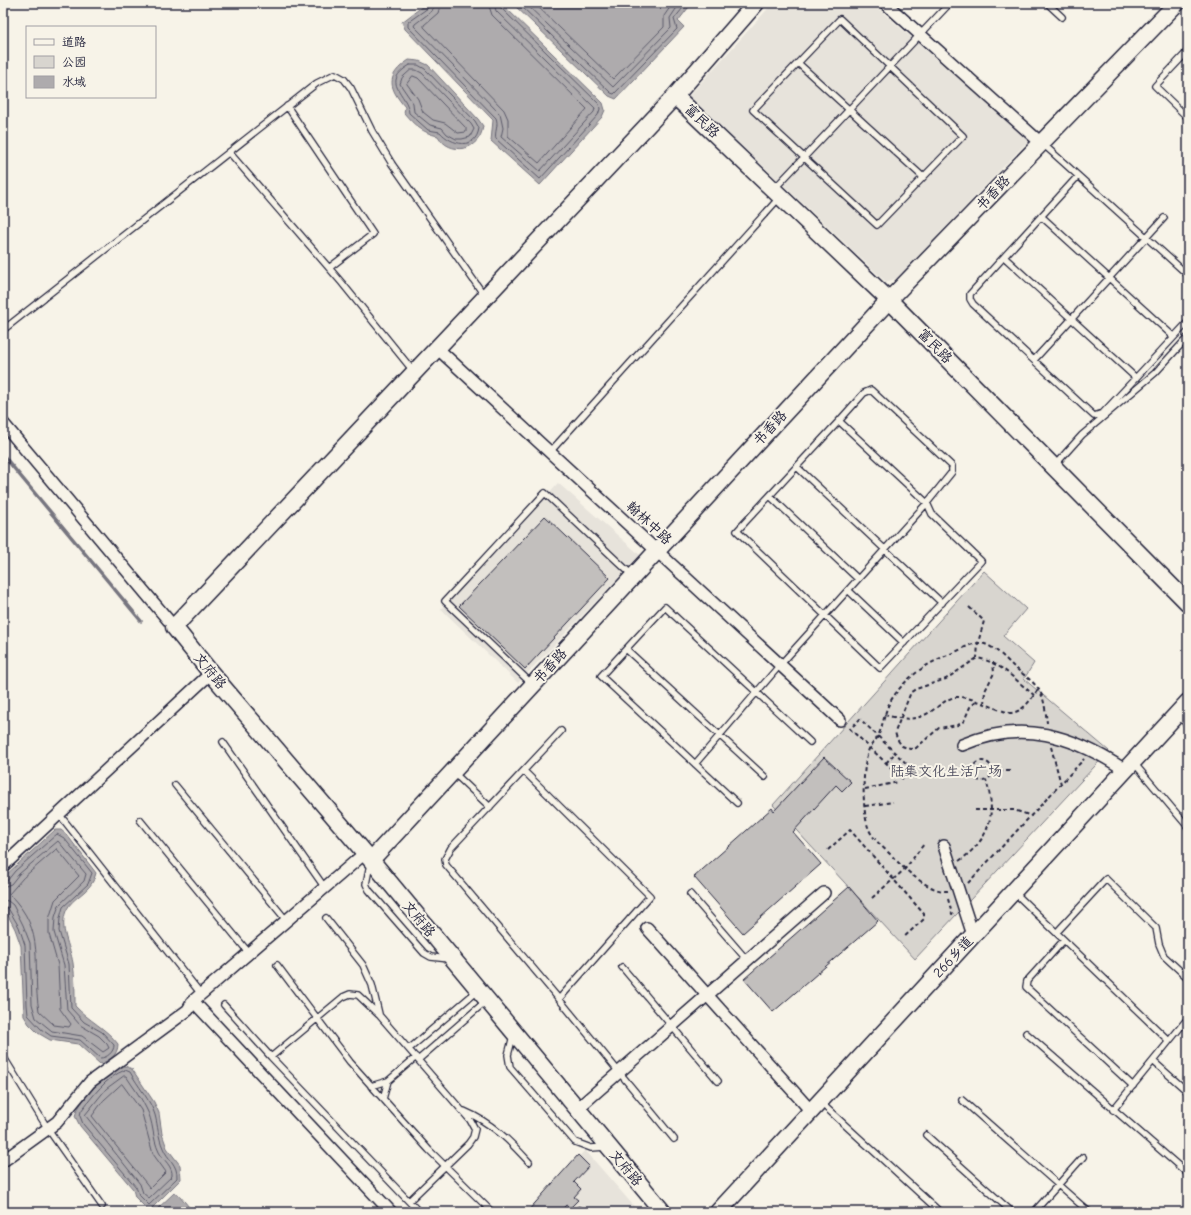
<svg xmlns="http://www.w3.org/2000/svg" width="1191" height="1215" viewBox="0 0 1191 1215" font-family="'Comic Neue','LXGW WenKai TC',sans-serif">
<rect width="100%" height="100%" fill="#f7f3e8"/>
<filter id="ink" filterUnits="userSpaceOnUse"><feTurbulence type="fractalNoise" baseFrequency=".025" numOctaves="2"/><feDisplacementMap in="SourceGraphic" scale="8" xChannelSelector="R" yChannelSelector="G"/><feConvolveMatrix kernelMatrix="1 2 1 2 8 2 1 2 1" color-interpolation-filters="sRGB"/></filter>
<g filter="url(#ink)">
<path fill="#e7e3db" d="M773,3H872L1029,140L897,278L886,282L689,96Z
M558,483L640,555L518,683L441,609Z
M585,1150L639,1212H529Z"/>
<path fill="#d8d5cf" stroke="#7d7c85" d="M984,571L1026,609L1003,636L1034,663L1024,679L1109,751L915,959L773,805Z"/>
<path fill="#aeabad" stroke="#76747f" d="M427,3H501L603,103L605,110L602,117L540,185L491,141L493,120L405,29L402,22Z
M512,3H692L678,21L684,27L616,99L609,96Z
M409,60L419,61L428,65L478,119L483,126C480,152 449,156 438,136C423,133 414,125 404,113L405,107C389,88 385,76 409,60Z
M55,830H61L67,835L96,873C92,893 72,896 66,911C59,929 70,945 73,963C75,976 75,992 75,1006C89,1021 106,1028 118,1044C118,1055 110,1060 100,1064L78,1044L50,1040L38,1033L29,1024L24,1016L21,946L15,929L3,906V881L6,875Z
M125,1066L132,1069L154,1102L159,1113L162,1134L167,1148L180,1165L181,1179L149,1211L135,1197L133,1189L80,1126L75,1116C80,1098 107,1073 125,1066Z
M174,1193L180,1196L193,1212H154Z"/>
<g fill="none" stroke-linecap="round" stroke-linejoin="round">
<path stroke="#5a5969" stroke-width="1" d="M429,3L428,8L408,22V27L496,118C499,126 494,132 496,139L540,179L598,115L600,109L599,104L500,7L499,3
M435,3L432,11L415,24L414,26L500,114L503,128L501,137L540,171L594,112L595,108L496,11L494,3
M441,3L438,13L424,25V27L504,110L508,119V136L539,163L587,109L492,15L488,3
M518,3L611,93L614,94L677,29L674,19L687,3
M525,3L613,87L671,28L670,18L680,3
M534,3L613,79L664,27V16L673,3
M410,65H418L425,69L475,121L479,128C476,151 451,145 440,132L428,130L409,113C408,93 379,83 410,65Z
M411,70H416L422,73L471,124L474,129L470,137L462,139H456L447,134L442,128L430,125L414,112L413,103L400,84L402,78Z
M413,76L418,78L466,128V132L458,133L445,123L433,120L423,112L418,99L407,84Z
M57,849L79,876L55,900L49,919V934L58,965L60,1009L71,1024L69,1027L54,1025L39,1011C31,965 48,932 9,894L23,878Z
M3,882L7,881L15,871L57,834L64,838L92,873L88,884L63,907L60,918L59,931L69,964L71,1008L84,1022L102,1032L114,1045C114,1052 107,1058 100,1058L80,1040L51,1036L41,1029L28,1015L27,1005L25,945L19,927L8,908L3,905
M3,887L11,884L19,874L58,841L86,874L84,881L59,905L55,917L54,932L64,965L67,1010L80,1025L99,1036L107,1044L109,1048L103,1052L82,1036L52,1031L36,1018L32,1004L30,943L23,925L13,905L8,901L3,900
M125,1070L130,1072C137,1085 151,1101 155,1115C158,1126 158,1137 163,1148C167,1159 178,1164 177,1178L149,1205L139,1195L136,1187L83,1124L80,1116L81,1111C93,1096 106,1077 125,1070Z
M124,1076H126C133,1087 141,1097 146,1108C154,1122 152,1138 159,1152C163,1160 173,1166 172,1176L149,1198L143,1193L140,1184L85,1115L106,1089Z
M122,1084L141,1110L153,1154L166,1172L150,1188L92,1116L103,1101Z"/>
<path stroke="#76747f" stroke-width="3.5" d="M3,455L141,621"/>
</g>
<path fill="#c2bfbd" stroke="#22223b" d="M545,516L610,578L525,669L459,606Z
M824,757L851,782L842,791L836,785L793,832L821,864L743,933L694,877L772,808L774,811Z
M849,887L878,921L773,1012L744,979Z
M578,1155L589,1166L574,1182L581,1189L574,1197L578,1200L570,1208L566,1205L560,1212H527Z"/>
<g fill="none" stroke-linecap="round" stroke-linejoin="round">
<g stroke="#22223b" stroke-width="8">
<path id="lane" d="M1047,3L1062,17
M840,19L963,136L877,225L753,110Z
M1188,51L1155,86L1188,118
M798,63L923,177
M287,106L373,234L329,268
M1043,144L1188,275
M229,152L342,283L414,372
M1078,176L970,294V299L973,304L1094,416L1103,413L1188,322
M775,188L950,3
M1041,216L1174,337
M1004,257L1136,378
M3,330L317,83L335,74L344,79L351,88L372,131L392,164L484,295
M1034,360L1164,218
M839,421L927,503L932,514L981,561L880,668L737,531Z
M550,452L780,197
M1054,466L1082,435L1155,373L1188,337
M797,467L942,603
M770,496L858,579
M848,590L904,643
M626,649L765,777
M533,685L445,601L545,493L633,576
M1178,714L1188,726
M223,742L325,888
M1134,763L1188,827
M695,764L780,665L927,503L952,472V466L871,390L864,393L839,421
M524,771L650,896L559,999L674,1139
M454,773L490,807
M175,785L287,921
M737,803L601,676L665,607L810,742
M59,814L201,994
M140,820L249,953
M370,864L366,884L369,890L424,953L431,957L449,959
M1015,893L1169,1041
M690,894L747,960
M326,918L363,965L372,985L379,1014
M1057,932L1106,879L1156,928L1159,944L1164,956L1188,978
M1064,940L1027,981L1026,987L1133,1086
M277,965L350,1062L429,1150L492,1212
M622,967L718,1081
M559,999L446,865L445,859L451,848L561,731
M224,1005L271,1057L419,1212
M1026,1033L1188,1174
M513,1036L508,1055L510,1067L575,1142L591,1148L606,1147
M409,1049L478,990
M3,1056L48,1129L102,1206
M271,1057L343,997L350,994L358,995L379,1015L470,1120L475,1129L473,1137L468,1144L409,1201
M418,1060L486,1001
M1153,1061L1188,1092
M371,1086L388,1081
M383,1099L388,1081L416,1057
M962,1100L1089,1212
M821,1103L940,1212
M1113,1110L1188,1018
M464,1111C492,1123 509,1140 529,1162
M926,1135L1012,1212
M578,1212L579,1210L581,1212
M1034,1212L1083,1157"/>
</g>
<g stroke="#22223b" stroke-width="14">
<path id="street" d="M885,3L1041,143
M437,348L840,720
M3,423L174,627
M962,745C1022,719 1072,735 1125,770
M944,846L973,935
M3,866L211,673
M647,928L811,1111
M193,1001L391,1212
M577,1109L824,893
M3,1161L57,1122L90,1082L188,1010L193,1001L365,853"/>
</g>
<g stroke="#22223b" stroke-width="19">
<path id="secondary" d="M675,96L889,300L1188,603
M371,860L889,300L1177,3
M663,1212L371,860L211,673L174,627L675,96L756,3
M718,1212L1188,702"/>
</g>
<path stroke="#22223b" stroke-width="2" stroke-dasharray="4 3" stroke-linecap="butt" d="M969,607L984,621L978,643L977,658
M976,702L970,707L964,721L958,725L939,728L916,748L910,749L902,746L897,739L895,732L911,692L916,689L946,679L977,658C1001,662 1016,681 1034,695
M984,704L985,691L994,673L993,662
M884,715C907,720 918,722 937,707C943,703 948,698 956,697C972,696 994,709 1010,713C1024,712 1031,699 1039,688
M1051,747L1061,784
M972 771a10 10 0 1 1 20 0a10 10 0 1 1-20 0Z
M886,763L895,753
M992,771H1012
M903,779L850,729L860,719L912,769
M865,789L899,782
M865,806L893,802
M975,810H1014L1032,816
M828,850L850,830L924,914V919L903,938
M959,861C990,839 997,815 986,780
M968,883L1084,759
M948,891C930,893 904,869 893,857C884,848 872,839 868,827C862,810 862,765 869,749C871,744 876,741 878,736C883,726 884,713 890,702C904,678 928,662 953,653C960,650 971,643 979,643C991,643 1005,658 1013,666C1040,688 1043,687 1047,723
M872,898L905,869L924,844
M948,899L952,914L953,913"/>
<use href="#lane" stroke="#f7f3e8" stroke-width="5.5"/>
<use href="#street" stroke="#f7f3e8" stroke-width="11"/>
<use href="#secondary" stroke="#f7f3e8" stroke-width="16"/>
</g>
</g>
<g text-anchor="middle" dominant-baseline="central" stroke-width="4" stroke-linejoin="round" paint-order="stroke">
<g font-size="14" fill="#22223b" stroke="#f7f3e8">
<text transform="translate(702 121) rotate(44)">富民路</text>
<text transform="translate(993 193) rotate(-46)">书香路</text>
<text transform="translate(935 346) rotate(45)">富民路</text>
<text transform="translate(770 428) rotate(-47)">书香路</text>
<text transform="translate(649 523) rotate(43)">翰林中路</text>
<text transform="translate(550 666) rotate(-47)">书香路</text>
<text transform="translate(210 671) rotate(51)">文府路</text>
<text transform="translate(419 919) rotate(50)">文府路</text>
<text transform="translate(953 957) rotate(-47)">266乡道</text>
<text transform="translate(626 1168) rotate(50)">文府路</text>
</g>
<g font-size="14" fill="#504f60" stroke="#f7f3e8">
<text x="946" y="771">陆集文化生活广场</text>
</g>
</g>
<rect width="1191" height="1215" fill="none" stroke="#f7f3e8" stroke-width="16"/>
<rect x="8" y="8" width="1175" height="1199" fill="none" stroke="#22223b" stroke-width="1.5" filter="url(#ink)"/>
<rect x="26" y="26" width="130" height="72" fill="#f7f3e8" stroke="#a29fa3"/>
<rect x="34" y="39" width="20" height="6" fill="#f7f3e8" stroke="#a29fa3"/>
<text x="62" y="46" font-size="12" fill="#22223b">道路</text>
<rect x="34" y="56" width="20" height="12" fill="#d8d5cf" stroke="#a29fa3"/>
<text x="62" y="66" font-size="12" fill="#22223b">公园</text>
<rect x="34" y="76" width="20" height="12" fill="#aeabad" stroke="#a29fa3"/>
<text x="62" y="86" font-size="12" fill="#22223b">水域</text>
</svg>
